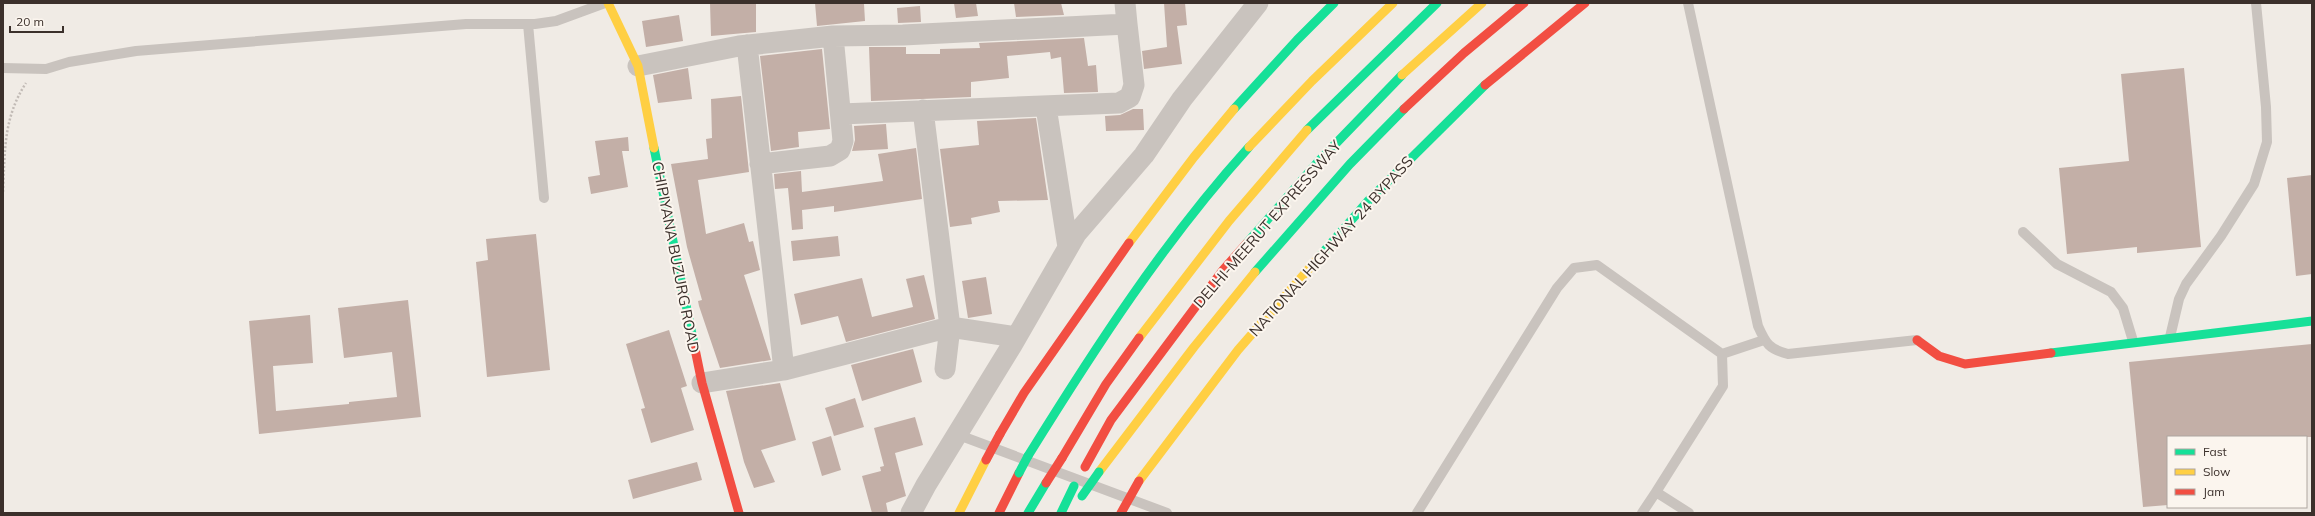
<svg xmlns="http://www.w3.org/2000/svg" width="2315" height="516" viewBox="0 0 2315 516" font-family="Mulish,sans-serif">
<rect width="100%" height="100%" fill="#f0ebe5"/>
<path fill="#c3afa7" d="M710,3H756V32L711,36Z
M815,3L864,4L865,21L817,26Z
M954,3H976L978,16L956,18Z
M1014,3H1061L1064,15L1016,17Z
M1164,3H1185L1187,25L1177,26L1182,64L1144,69L1142,51L1167,47Z
M920,6L921,22L898,23L897,8Z
M679,15L683,41L646,47L642,21Z
M1084,38L1088,66L1096,65L1098,92L1064,93L1061,57L1051,59L1050,52L1007,56L1009,78L971,82V97L871,101L869,47H906V54H940V49L980,48L979,43Z
M822,49L830,129L798,132L799,147L771,151L760,56Z
M688,68L692,99L658,103L653,75Z
M2184,68L2201,247L2137,253V247L2067,254L2059,168L2129,161L2121,74Z
M741,96L749,172L698,180L706,234L744,223L749,242L753,241L760,270L744,275L771,360L720,368L699,306L698,301L702,300L687,247L671,164L708,159L706,139L712,138L711,99Z
M1133,109H1143L1144,130L1106,131L1105,116L1120,115Z
M1036,118L1048,200L998,201L1000,212L971,218L972,224L950,227L940,149L979,145L977,121Z
M886,124L888,149L852,151L855,140L854,126Z
M628,137L629,151H622L628,187L591,194L588,177L600,175L595,141Z
M916,148L922,199L834,212V206L802,210L803,229L792,230L788,188L775,189L774,174L801,171L802,192L883,181L878,154Z
M2312,175V274L2296,276L2287,178Z
M536,234L550,370L487,377L476,262L488,260L486,239Z
M838,236L840,256L793,261L791,241Z
M924,275L935,319L846,342L838,316L801,325L794,294L862,278L872,317L913,307L906,279Z
M986,277L992,314L968,318L962,281Z
M408,300L421,417L259,434L249,321L310,315L313,363L273,366L276,411L349,404V402L397,397L392,352L344,358L338,308Z
M669,330L687,386L681,388L694,430L651,443L641,409L645,408L626,344Z
M2312,344V437H2168V505L2143,507L2129,362Z
M913,349L922,382L862,401L851,365Z
M780,383L796,440L761,450L775,482L754,488L744,462L726,391Z
M855,398L864,427L834,436L825,408Z
M915,417L923,445L895,453L906,496L886,503L888,513H872L862,476L881,471L880,467L884,466L874,428Z
M831,436L841,470L822,476L812,442Z
M697,462L702,480L633,499L628,480Z"/>
<g fill="none" stroke-linecap="round" stroke-linejoin="round">
<path stroke="#c2bbb6" stroke-width="2.5" stroke-dasharray="2 2" stroke-linecap="butt" d="M3,192C5,152 3,118 26,83"/>
<path stroke="#c9c3be" stroke-width="10" d="M1688,3L1758,326C1766,344 1769,349 1788,354L1917,340
M528,24L544,198
M3,68L46,69L69,62L136,51L466,24H535L556,21L605,3
M2023,232L2057,264L2111,292L2123,308L2133,341
M2170,337L2179,299L2186,284L2221,236L2254,184L2267,142L2266,107L2256,3
M1722,354L1764,340
M956,434L1167,513
M1656,492L1723,386L1722,354
M1417,513L1557,288L1574,268L1597,265L1722,354
M1642,513L1656,492L1689,513"/>
<path stroke="#c9c3be" stroke-width="21" d="M747,45L784,370
M638,66L739,46L833,36L903,35L1127,24L1125,3
M1046,107L1068,247
M923,110L950,327L945,369
M841,114L1119,103L1130,97L1134,85L1127,24
M760,164L830,156L840,150L843,141L833,36
M702,383L784,370L950,327L1016,337
M911,513L926,485L1012,345L1076,234L1144,155L1182,99L1258,3"/>
<path stroke="#16e098" stroke-width="9" d="M1234,109L1297,40L1334,3
M1307,130L1437,3
M654,148L695,349
M1247,243L1317,163L1402,75
M1320,256L1368,201L1485,85
M1255,272L1350,164L1404,109
M2051,353L2312,321
M1028,456C1095,348 1164,241 1249,147
M1028,513L1046,483
M1061,513L1074,486"/>
<path stroke="#ffcf43" stroke-width="9" d="M608,3L638,66L654,148
M1402,75L1482,3
M1249,147L1312,81L1393,3
M1129,243L1194,157L1234,109
M1139,338L1229,221L1307,130
M1099,472L1194,347L1255,272
M1139,481L1238,350L1320,256
M959,513L986,460"/>
<path stroke="#f24e42" stroke-width="9" d="M1485,85L1585,3
M1404,109L1464,53L1524,3
M1917,340L1939,356L1965,364L2051,353
M695,349L702,383L739,513
M1000,434L1024,393L1129,243
M1062,458L1106,384L1139,338
M1085,467L1111,420L1223,270L1247,243
M999,513L1019,473"/>
<path stroke="#16e098" stroke-width="9" d="M1019,473L1028,456
M1082,496L1099,472"/>
<path stroke="#f24e42" stroke-width="9" d="M986,460L1000,434
M1046,483L1062,458
M1121,513L1139,481"/>
</g>
<g text-anchor="middle" dominant-baseline="central" stroke-width="4" stroke-linejoin="round" paint-order="stroke">
<g font-size="15" fill="#3b302b" stroke="#fbf5ee">
<text transform="translate(1267 224) rotate(-49)">DELHI-MEERUT EXPRESSWAY</text>
<text transform="translate(1331 246) rotate(-48)">NATIONAL HIGHWAY 24 BYPASS</text>
<text transform="translate(676 257) rotate(79)">CHIPIYANA BUZURG ROAD</text>
</g>
</g>
<rect width="2315" height="516" fill="none" stroke="#3b302b" stroke-width="8"/>
<rect x="2167" y="436" width="140" height="72" fill="#fbf5ee" stroke="#aea6a0"/>
<rect x="2175" y="449" width="20" height="6" fill="#16e098" stroke="#aea6a0"/>
<text x="2203" y="456" font-size="12" fill="#3b302b">Fast</text>
<rect x="2175" y="469" width="20" height="6" fill="#ffcf43" stroke="#aea6a0"/>
<text x="2203" y="476" font-size="12" fill="#3b302b">Slow</text>
<rect x="2175" y="489" width="20" height="6" fill="#f24e42" stroke="#aea6a0"/>
<text x="2203" y="496" font-size="12" fill="#3b302b">Jam</text>
<path d="M10 26v6h53v-6" fill="none" stroke="#3b302b" stroke-width="2"/>
<text x="16" y="26" font-size="12" fill="#3b302b" stroke="#fbf5ee" stroke-width="3" paint-order="stroke">20 m</text>
</svg>
